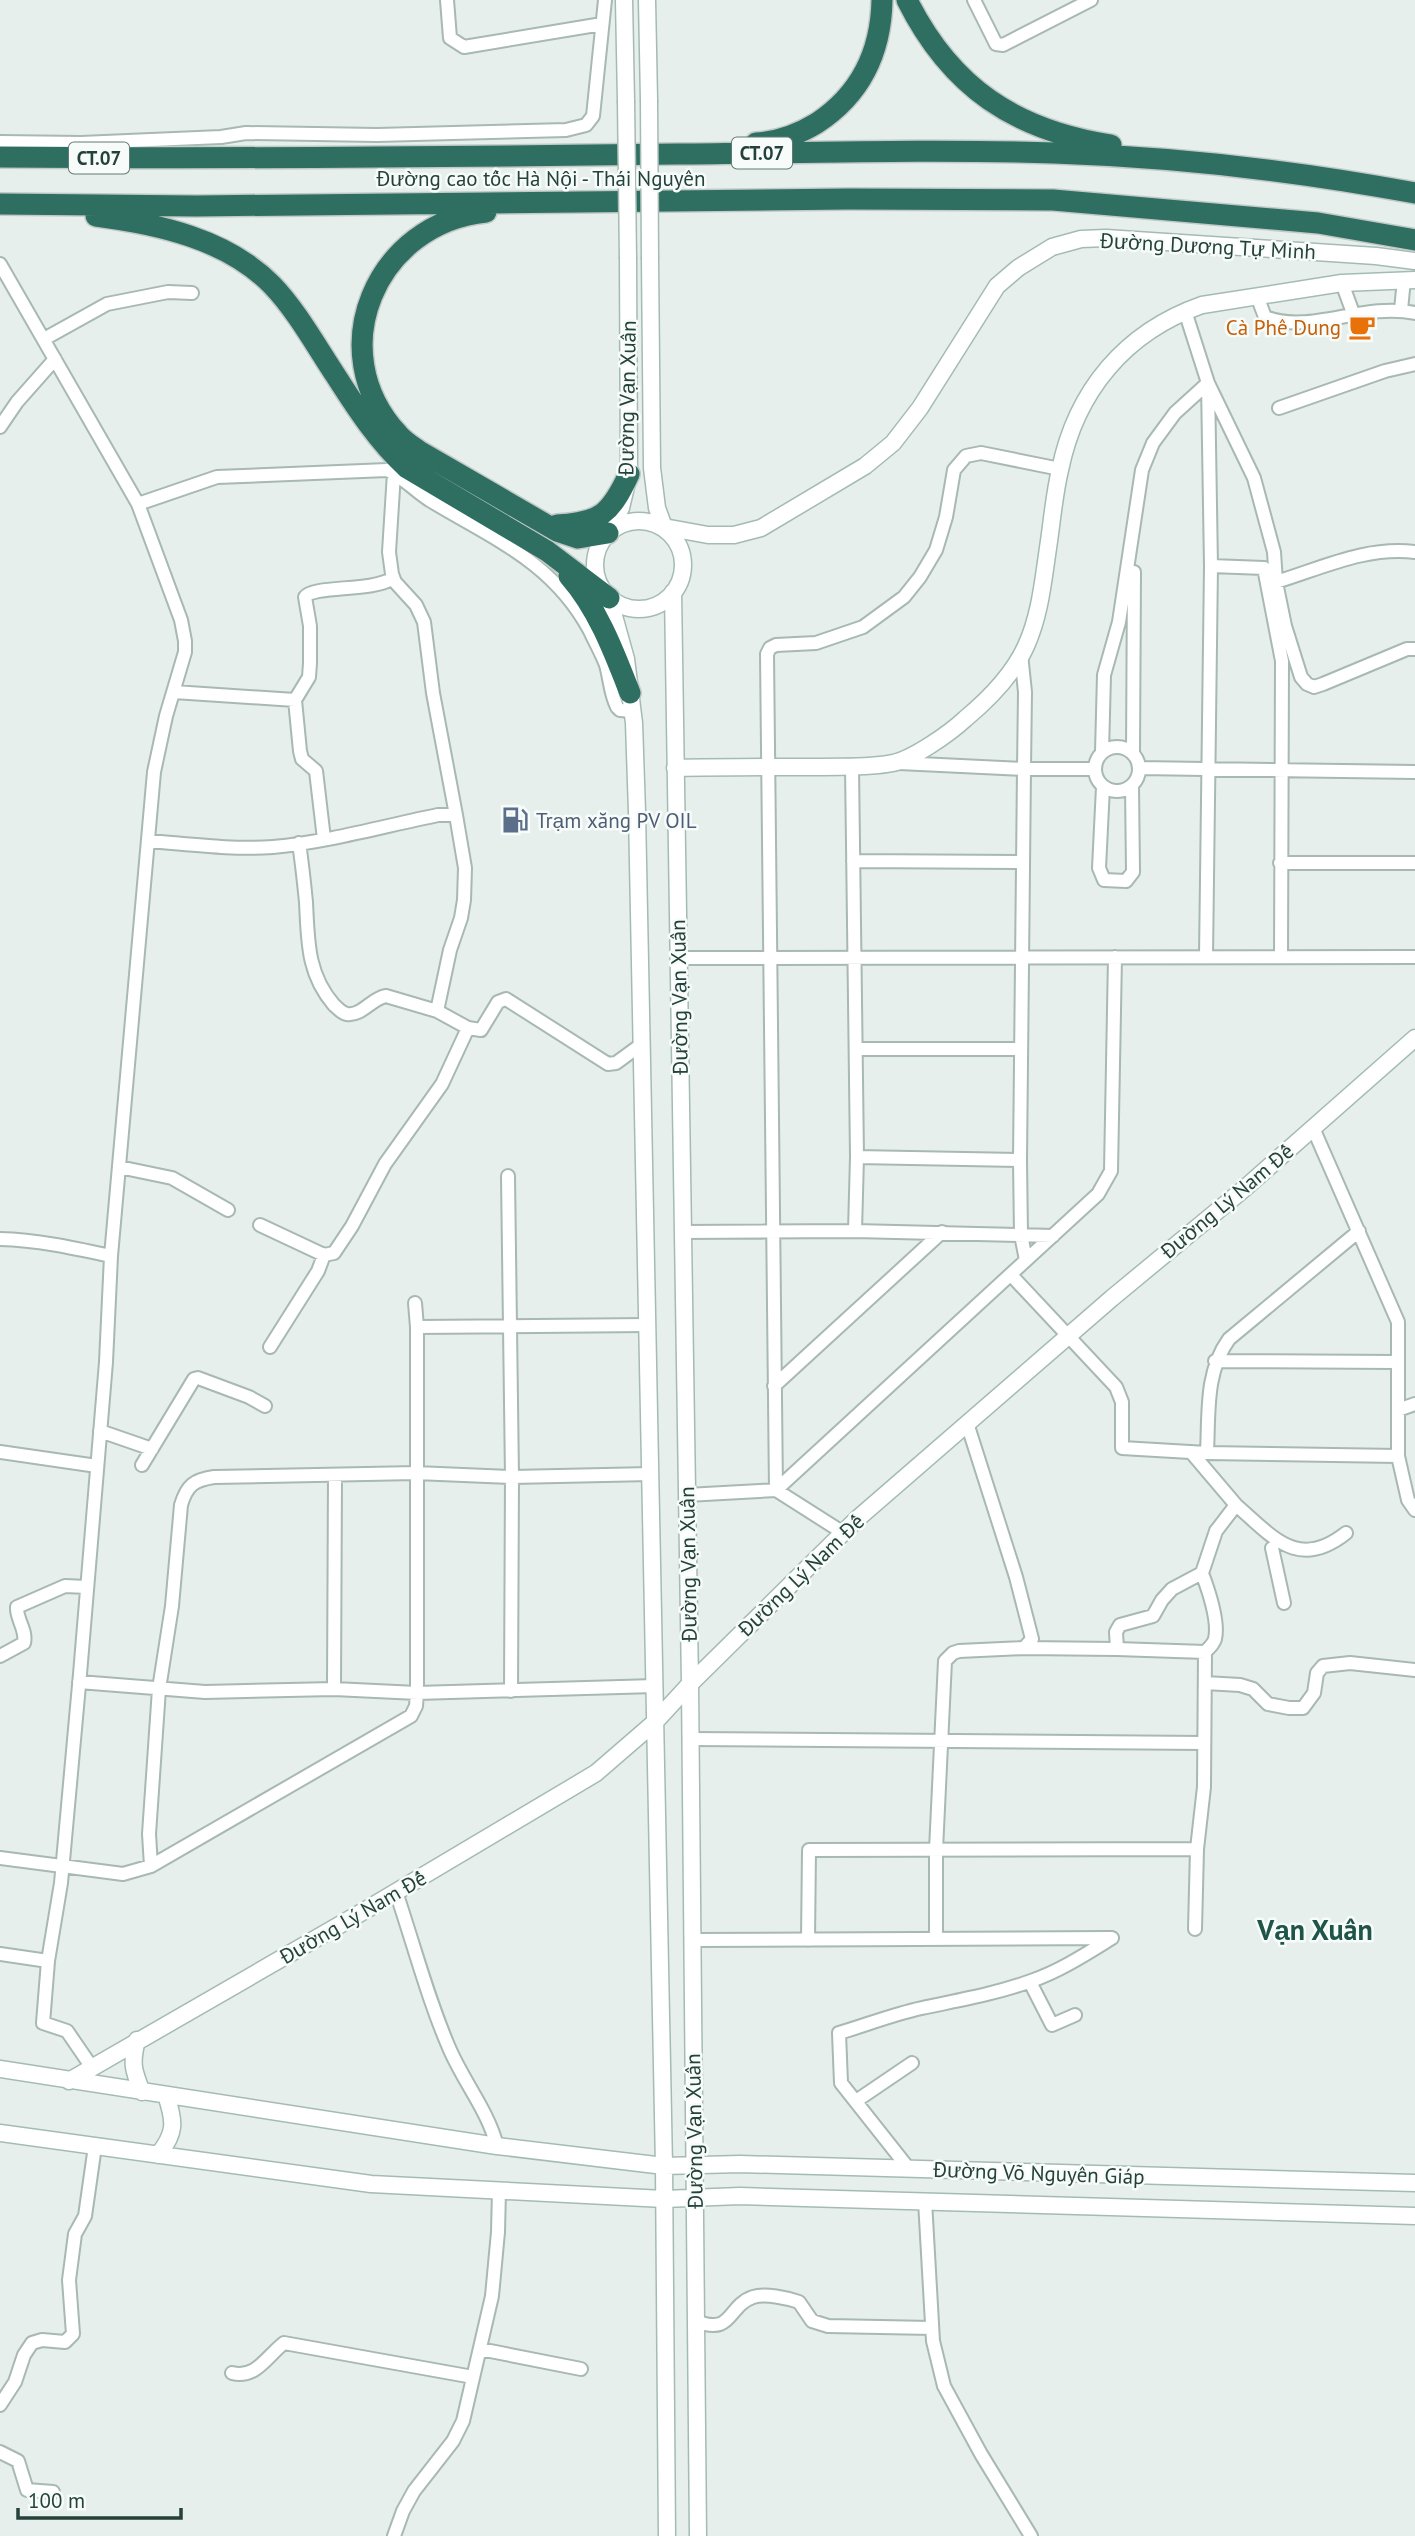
<svg xmlns="http://www.w3.org/2000/svg" width="1415" height="2536" viewBox="0 0 1415 2536" font-family="'PT Sans',sans-serif">
<rect width="100%" height="100%" fill="#e6efeb"/>
<g fill="none" stroke-linecap="round" stroke-linejoin="round">
<g stroke="#a8b8b2" stroke-width="16">
<path id="street" d="M447,0L450,38L464,47L602,24
M974,0L996,44L1003,45L1091,0
M0,142L81,143L221,137L246,133L377,135L566,130L586,125L593,116L605,0
M0,264L138,504
M1342,283L1353,313
M1257,296L1265,317C1309,335 1363,302 1415,313
M1401,310L1404,279
M1185,311L1208,383L1254,478L1274,552L1276,582L1285,626L1301,677L1307,684L1314,687L1323,684L1407,649H1415
M44,339L107,304L168,292L192,293
M1279,408L1385,371L1415,364
M0,427L17,402L55,359
M394,473L389,552L392,574L395,582L416,605L424,622L433,693L456,815
M1211,566L1264,568L1282,661L1281,957
M1276,582C1322,568 1366,546 1415,552
M1021,654L1025,692L1024,769L1020,1160L1021,1235L1026,1260
M174,692L295,700
M1095 769a22 22 0 1 1 44 0a22 22 0 1 1-44 0Z
M1102,752L1104,675L1119,622L1142,470L1153,443L1175,413L1208,383
M1133,754L1134,572
M899,763L1024,769H1095
M852,766L857,1157L855,1231
M1139,768L1415,772
M1103,787L1099,868L1104,880L1126,881L1133,872L1132,786
M324,839L316,771L302,759L300,751L295,700L309,677L310,663V626L305,597C314,585 373,592 393,578
M148,841C189,844 231,850 273,847C328,842 384,826 438,815H456L465,868L464,900L461,918L450,950L437,1011L468,1028L442,1084L385,1164L352,1226L334,1253L324,1255L260,1225
M299,843C302,863 304,882 306,902C308,941 307,974 334,1005C339,1009 341,1013 347,1014C362,1016 372,998 386,996L437,1011
M853,861L1022,862
M1280,863H1415
M1206,957L1211,566L1208,383
M678,958L1415,957
M468,1028L481,1030L498,1002L506,999L608,1064L616,1063L642,1044
M856,1049H1021
M1313,1128L1398,1322V1456L1408,1500L1415,1510
M857,1157L1020,1160
M119,1167L172,1178L228,1210
M508,1176L512,1477L511,1691
M683,1232L855,1231L1053,1236
M0,1239C38,1240 74,1248 111,1256
M1011,1275L1116,1387L1122,1402V1448L1207,1453C1209,1413 1205,1372 1229,1339L1359,1231
M417,1327L647,1325
M270,1347L318,1271L324,1255
M1215,1361L1398,1362
M774,1386L942,1232
M1398,1410L1415,1404
M100,1431L152,1449
M0,1452L97,1466
M1191,1452L1236,1505L1216,1531L1202,1573L1172,1589L1162,1600L1153,1616L1120,1625L1116,1632L1117,1649L1205,1652L1204,1787L1197,1849L1195,1929
M1207,1453L1398,1456
M142,1465L194,1379L198,1378L249,1397L265,1406
M687,1495L776,1490L1098,1194L1111,1171L1115,957
M1236,1505C1273,1537 1298,1571 1346,1533
M842,1532L776,1490L767,654L770,648L776,645L816,643L863,627L904,597L920,577L936,550L946,517L954,470L966,456L981,453L1060,469
M1272,1548L1284,1603
M1202,1573C1208,1589 1219,1622 1215,1639C1213,1645 1209,1648 1205,1652
M1024,1648L1117,1649
M0,1656L24,1643C27,1630 16,1619 17,1607L65,1586L87,1587
M79,1682L205,1692L334,1689L417,1693L655,1686
M1205,1683L1240,1685L1253,1689L1268,1704L1289,1708H1303L1314,1693L1317,1673L1323,1666L1350,1663L1415,1670
M334,1689L335,1475
M690,1739L1204,1743
M0,1858L123,1874L151,1866L411,1716L416,1706L417,1693V1327L415,1303
M151,1866L149,1834L159,1689L172,1606L181,1505C187,1485 194,1480 214,1477L416,1473L512,1477L651,1474
M396,1892C414,1945 428,2000 450,2050C465,2084 488,2111 497,2146
M936,1939V1850L945,1661L953,1653L959,1651L1024,1648L1032,1639L1016,1577L967,1423
M692,1940L1111,1938
M808,1940L809,1850L1197,1849
M0,1954L48,1961
M1030,1982L1052,2025L1075,2015
M93,2069L67,2031L43,2023L48,1961L61,1883L80,1674L106,1362L111,1256L154,772L166,716L185,652V641L181,620L138,504L217,477L387,470C403,477 416,492 431,501C494,539 553,562 590,631C595,642 602,654 606,665C610,679 610,693 617,707L620,710L632,711
M856,2101L912,2063
M909,2169L841,2083L839,2033C866,2025 894,2014 922,2008C959,2000 995,1994 1031,1981C1060,1971 1086,1954 1112,1938
M925,2201L933,2341L944,2386L981,2454L1031,2536
M696,2321C733,2336 727,2306 753,2297C765,2293 787,2298 799,2302L812,2321L828,2326L932,2328
M480,2349L581,2369
M232,2373C256,2379 266,2357 284,2343L473,2377
M0,2405L15,2382L24,2355L32,2343L42,2340L65,2342L73,2334L69,2280L75,2234L85,2216L95,2146
M0,2452L18,2461L27,2490L53,2492
M394,2536L403,2511L414,2491L453,2441L463,2421L492,2296L498,2232L499,2190"/>
</g>
<g stroke="#a4bbb3" stroke-width="19">
<path id="secondary" d="M624,0L626,101
M647,0L649,100
M650,259L652,468L657,508L664,527L708,535H734L761,528L865,466L893,443L920,408L997,286L1018,268L1052,247L1081,239L1106,238L1376,256L1415,261
M595 565a44 44 0 1 1 88 0a44 44 0 1 1-88 0Z
M608,532L621,508L629,474L628,259
M673,592L690,1684L698,2536
M609,598L626,659L634,723L637,812L664,2166L667,2536
M675,768C723,767 771,767 819,767C843,766 869,768 893,763C913,759 950,733 965,719C989,699 1013,675 1026,646C1040,615 1043,582 1048,548C1052,522 1054,495 1060,470C1076,391 1125,332 1202,305L1342,283L1415,280
M137,2040C131,2063 133,2070 142,2092
M0,2069L497,2146L664,2166L740,2164L1415,2183
M69,2081L369,1908L596,1773L655,1722L690,1684L856,1520L1112,1298L1245,1188L1415,1038
M0,2133L371,2184L664,2199L740,2196L1415,2216
M158,2155C176,2133 175,2122 166,2095"/>
</g>
<g stroke="#c2cac8" stroke-width="24">
<path id="highway" d="M907,0C951,88 1015,130 1111,145
M756,143C777,142 799,134 817,123C861,94 881,52 882,0
M0,157C226,159 451,157 677,154C802,153 929,149 1054,153C1174,157 1297,171 1415,193
M0,204L197,206L849,199L1053,200L1318,223L1415,240
M486,212C376,223 321,351 398,434C404,441 412,446 419,451L557,531L578,538L608,533
M96,216C158,224 227,239 272,285C297,311 316,346 336,376C357,409 378,441 407,468L547,551L609,598
M557,525C601,523 611,513 629,474
M569,576C598,609 614,652 630,693"/>
</g>
<use href="#street" stroke="#fff" stroke-width="12"/>
<use href="#secondary" stroke="#fff" stroke-width="16"/>
<use href="#highway" stroke="#2f6f62" stroke-width="21"/>
<g stroke="#a4bbb3" stroke-width="19" stroke-linecap="butt">
<path id="secondary-bridge" d="M649,100L650,259
M626,101L628,259"/>
</g>
<use href="#secondary-bridge" stroke="#fff" stroke-width="16"/>
</g>
<defs>
<g id="cafe-bare" transform="scale(2.1)"><path d="M-5.5-4.5H6V0H3Q3 3.5 0 3.5H-2.5Q-5.5 3.5-5.5 0ZM3-3.2v2h1.7v-2ZM-6 4.5H4V6H-6Z" fill="#e8710a" stroke="#f7fbf9" stroke-width="2.5" paint-order="stroke"/></g>
<g id="fuel-bare" transform="scale(2.1)"><path d="M-5.5-6h7V0h2V4h1.3V-2.5L3-4.5l.8-.8L6-3V5H2.5V1h-1V6h-7ZM-4.2-4.7v3.2H.2V-4.7Z" fill="#5c6f8a" stroke="#f7fbf9" stroke-width="2.5" paint-order="stroke"/></g>
</defs>
<g fill-rule="evenodd">
<use href="#cafe-bare" x="1362" y="327"/>
<use href="#fuel-bare" x="515" y="820"/>
</g>
<g text-anchor="middle" dominant-baseline="central" stroke-width="5" stroke-linejoin="round" paint-order="stroke">
<g fill="#f7fbf9" stroke="#637a73" stroke-width="2">
<rect x="732" y="137.5" width="60" height="31" rx="5"/>
<rect x="69" y="142.5" width="60" height="31" rx="5"/>
</g>
<g font-size="19" font-weight="bold" fill="#24423a">
<text x="762" y="153">CT.07</text>
<text x="99" y="158">CT.07</text>
</g>
<g font-size="21" fill="#24423a" stroke="#f7fbf9">
<text x="541" y="178">Đường cao tốc Hà Nội - Thái Nguyên</text>
<text transform="translate(1208 246) rotate(3)">Đường Dương Tự Minh</text>
<text transform="translate(627 398) rotate(-89)">Đường Vạn Xuân</text>
<text transform="translate(679 997) rotate(-91)">Đường Vạn Xuân</text>
<text transform="translate(1227 1201) rotate(-40)">Đường Lý Nam Đế</text>
<text transform="translate(688 1564) rotate(-91)">Đường Vạn Xuân</text>
<text transform="translate(801 1575) rotate(-44)">Đường Lý Nam Đế</text>
<text transform="translate(353 1917) rotate(-30)">Đường Lý Nam Đế</text>
<text transform="translate(694 2131) rotate(-91)">Đường Vạn Xuân</text>
<text transform="translate(1039 2173) rotate(2)">Đường Võ Nguyên Giáp</text>
</g>
<g font-size="21" fill="#c56008" stroke="#f7fbf9" text-anchor="end">
<text x="1341" y="327">Cà Phê Dung</text>
</g>
<g font-size="21" fill="#4e5e75" stroke="#f7fbf9" text-anchor="start">
<text x="536" y="820">Trạm xăng PV OIL</text>
</g>
<g font-size="28" font-weight="bold" fill="#1f5548" stroke="#f7fbf9">
<text x="1315" y="1929">Vạn Xuân</text>
</g>
</g>
<path d="M18 2508v10h163v-10" fill="none" stroke="#24423a" stroke-width="3.5"/>
<text x="28" y="2508" font-size="21" fill="#24423a" stroke="#f7fbf9" stroke-width="5" paint-order="stroke">100 m</text>
</svg>
